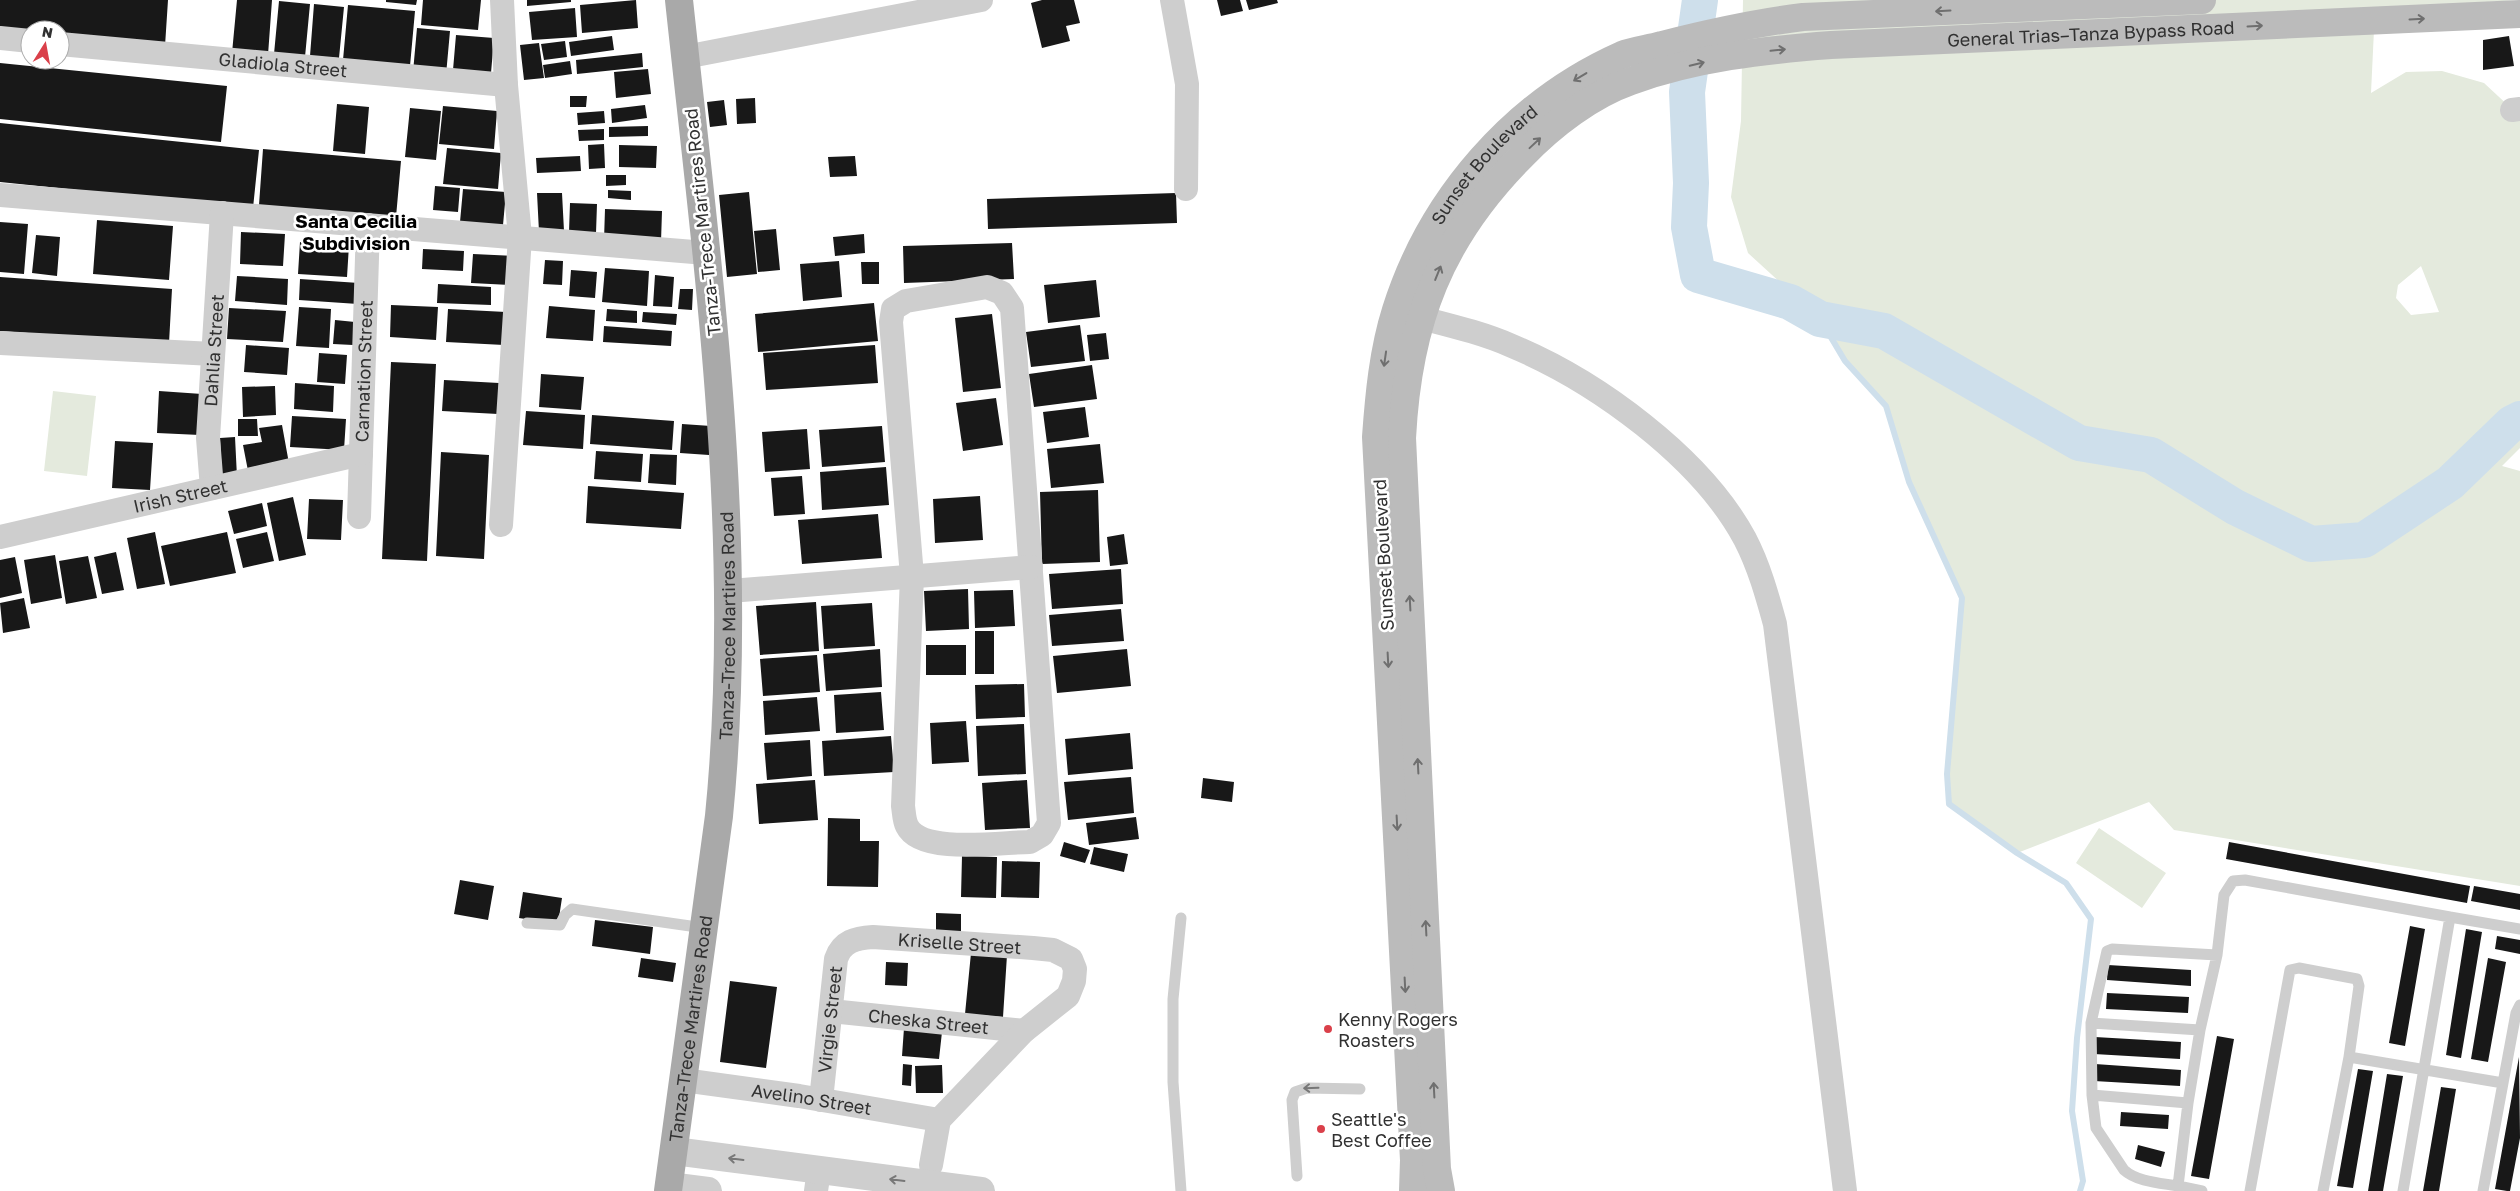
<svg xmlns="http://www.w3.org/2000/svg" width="2520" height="1191" viewBox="0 0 2520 1191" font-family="'Golos Text',sans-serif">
<rect width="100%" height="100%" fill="#fff"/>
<path fill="#e4eadd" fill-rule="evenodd" d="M1743,0H2520L2375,9L2371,93L2406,72L2442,71L2484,83L2512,109H2520V448L2502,466L2520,471V886L2174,830L2149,802L2017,853L1949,804L1947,774L1962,598L1909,482L1886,406L1845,361L1820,319L1748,253L1731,197L1741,121ZM2421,266L2439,312L2411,315L2396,298L2398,285Z
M53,391L96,396L87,476L44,471Z
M2099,828L2166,873L2142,908L2076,863Z"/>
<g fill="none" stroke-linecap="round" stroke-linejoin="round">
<path stroke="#cedfeb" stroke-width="6" d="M1820,319L1845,361L1886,406L1909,482L1962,598L1947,774L1949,804L2017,853L2066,883L2091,919L2077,1038L2072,1111L2083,1181L2080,1191"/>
<path stroke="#cedfeb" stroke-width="36" d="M1700,0L1687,92L1691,183L1689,227L1698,275L1790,302L1820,319L1884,331L2079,443L2151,455L2235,507L2311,544L2364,540L2450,483L2512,423L2520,419"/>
</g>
<path fill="#181818" d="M0,0H168L165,46L60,37V30L0,32Z
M237,0H272L268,55L232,53Z
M386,0H417L416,5L386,2Z
M423,0H481L478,30L421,25Z
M527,0H571V2L527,6Z
M636,0L638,28L582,33L580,5Z
M1042,0H1074L1080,23L1066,26L1070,41L1042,48L1031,3Z
M1217,0H1240L1243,11L1221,16Z
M1246,0H1277L1278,3L1249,10Z
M279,1L310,4L305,57L274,54Z
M314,4L344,7L339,58L310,56Z
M348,5L415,11L410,66L343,60Z
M575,8L577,37L532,40L529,12Z
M417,28L450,31L446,75L413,72Z
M456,35L494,38L491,73L453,70Z
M612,36L614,50L571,56L569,42Z
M2509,36L2514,66L2483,70V40Z
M565,41L567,57L544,60L541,44Z
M539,43L544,78L524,80L520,45Z
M642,53L643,67L577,74L576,60Z
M570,61L572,74L545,78L543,65Z
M0,63L227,86L221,142L0,119Z
M648,69L651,94L616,98L614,72Z
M570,96H587L586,107H570Z
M755,98L756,123L737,124L736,99Z
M724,100L727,125L710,127L707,102Z
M337,104L369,107L365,154L333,151Z
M645,105L647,118L612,123L611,109Z
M443,106L497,111L494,149L439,144Z
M410,108L441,111L436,160L405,157Z
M604,111L605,123L578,125L577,113Z
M0,123L259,150L253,208L0,182Z
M648,126V136L609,137V127Z
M604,129V140L579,141L578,130Z
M604,144L605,168L589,169L588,145Z
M619,145L657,146L656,168L619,167Z
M447,148L501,153L498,189L443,184Z
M263,149L401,161L396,217L259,205Z
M580,156L581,171L537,173L536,158Z
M855,156L857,176L830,177L828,157Z
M606,175H626V185L606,186Z
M435,186L460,188L458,212L433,210Z
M463,189L506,192L503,225L460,222Z
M608,190L631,191V200L608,198Z
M749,192L757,274L727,277L719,195Z
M537,193H562L564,231L539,232Z
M1176,193L1177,223L988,229L987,199Z
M570,203L597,204L596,233L569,232Z
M605,209L662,211L661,242L604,240Z
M97,220L173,226L169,280L93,274Z
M0,222L28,224L24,274L0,272Z
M776,229L780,270L758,272L754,231Z
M241,232L285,234L283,266L240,264Z
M864,234L865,253L835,256L833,237Z
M36,235L60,237L57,276L32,273Z
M300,242L349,245L347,277L298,274Z
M1012,243L1014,279L904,283L903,246Z
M423,249L464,251L463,271L422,269Z
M473,254L513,256L511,285L471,283Z
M545,260L563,261L562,285L543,284Z
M839,261L842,297L803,301L800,264Z
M861,262H879V284H862Z
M605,268L649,271L647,306L602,302Z
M571,270L597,272L595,298L569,296Z
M655,275L674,277L672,307L653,306Z
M237,276L288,279L287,305L235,301Z
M0,277L172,289L169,343L0,331Z
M300,279L359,283L358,304L299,300Z
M1096,280L1100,317L1048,323L1044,285Z
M438,284L491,287V305L437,303Z
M680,289H693L692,310L678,309Z
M874,303L878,341L758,352L755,314Z
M391,305L438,307L436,340L390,337Z
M549,306L595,310L593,341L546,338Z
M299,307L331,309L329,348L296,346Z
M229,308L286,311L283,342L227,339Z
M448,309L506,312L504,345L446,342Z
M607,309L637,311V323L606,321Z
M643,312L677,314L676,325L642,322Z
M992,314L1001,388L963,392L955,318Z
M335,320L355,322L353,345L333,344Z
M1080,325L1085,361L1031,367L1026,332Z
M604,326L672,331L671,346L603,342Z
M1106,333L1109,359L1090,361L1087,335Z
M246,345L289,348L287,375L244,372Z
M875,345L878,383L766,390L763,353Z
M319,353L347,355L345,384L317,382Z
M391,362L436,364L427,561L382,559Z
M1092,365L1097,399L1034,407L1029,374Z
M541,374L584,377L581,410L539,407Z
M444,380L499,383L498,414L442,411Z
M295,383L334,386L333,412L294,409Z
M275,386L276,415L243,417L242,387Z
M159,391L202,394L200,435L157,433Z
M996,398L1003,445L963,451L956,403Z
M1085,407L1089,437L1047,443L1043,412Z
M526,411L585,415L583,449L523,445Z
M592,415L674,421L672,450L590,444Z
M292,416L346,419L344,450L290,447Z
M238,419H257L258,436H238Z
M682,424L711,426L709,455L680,453Z
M282,425L290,469L249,476L243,445L262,442L259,428Z
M882,426L885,462L822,467L819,430Z
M807,429L810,469L765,472L762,432Z
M235,437L237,477L222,478L220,438Z
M115,441L153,443L150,490L112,488Z
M1100,444L1104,483L1051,488L1047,449Z
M596,451L643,454L641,482L594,479Z
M441,452L489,455L484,559L436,556Z
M650,454L677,455L676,485L648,483Z
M886,467L889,505L822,510L820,472Z
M802,476L805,514L774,516L771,478Z
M588,486L684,493L681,529L586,523Z
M1098,490L1100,562L1042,564L1040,492Z
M980,496L983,540L935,543L933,499Z
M293,497L306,555L279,561L267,503Z
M309,499L343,500L341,540L307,539Z
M262,503L267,526L234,534L228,511Z
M878,514L882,558L802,564L798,520Z
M155,532L165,584L137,589L127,538Z
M227,532L236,573L170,586L161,546Z
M267,532L274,561L243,568L236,539Z
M1124,534L1128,564L1110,566L1107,537Z
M116,552L124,590L102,594L94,557Z
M55,555L62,598L31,604L24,560Z
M88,556L97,598L66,604L59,561Z
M15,557L22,593L0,598V560Z
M1121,569L1123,604L1052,609L1049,574Z
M968,589L969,629L926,631L924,591Z
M1013,590L1015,626L975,628L974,591Z
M24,598L30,628L3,633L0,603Z
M816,602L819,651L760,655L756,606Z
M872,603L875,646L824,649L821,606Z
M1121,609L1124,641L1052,646L1049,615Z
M975,631H994V674H975Z
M926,645H966V675H926Z
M880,649L882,687L826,691L823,654Z
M1127,649L1131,686L1057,693L1053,656Z
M817,655L820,692L763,696L760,659Z
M1024,684L1025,717L976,719L975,685Z
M881,692L884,730L836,733L834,695Z
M817,697L820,731L765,735L763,701Z
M966,721L969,762L932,764L930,723Z
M1024,724L1026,774L978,776L976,726Z
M1130,733L1133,769L1068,775L1065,739Z
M891,736L894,772L824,776L822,741Z
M810,740L812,776L767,780L764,743Z
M1131,777L1134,813L1068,820L1064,782Z
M1203,778L1234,782L1232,802L1201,798Z
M815,780L818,820L759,824L756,784Z
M1027,780L1030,828L985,830L982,783Z
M1136,817L1139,839L1089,845L1086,823Z
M828,818L860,819V841H879L878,887L827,886Z
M1064,842L1090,850L1085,863L1060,856Z
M2229,842L2470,886L2467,903L2226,859Z
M1094,847L1128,854L1124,872L1090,864Z
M962,856L997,857L996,898L961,897Z
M1002,861L1040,862L1039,898L1001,897Z
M460,880L494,886L488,920L454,914Z
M2474,886L2520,894V910L2471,901Z
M523,892L562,898L558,924L519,918Z
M936,913L961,914V935L936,934Z
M595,920L653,927L650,954L592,946Z
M2410,926L2425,929L2405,1046L2389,1043Z
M2466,929L2482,932L2461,1058L2446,1055Z
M2497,936L2520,940V954L2495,949Z
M971,953L1007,955L1003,1017L965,1014Z
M641,958L676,963L673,982L638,977Z
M2488,958L2506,962L2488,1062L2471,1059Z
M886,962L908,963L907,986L885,985Z
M2108,965L2191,970V986L2107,980Z
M730,981L777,987L766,1068L720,1062Z
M2107,993L2189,997L2188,1013L2106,1009Z
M904,1028L942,1032L939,1059L902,1056Z
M2217,1036L2234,1039L2209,1179L2191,1176Z
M2095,1037L2181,1042L2180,1059L2094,1054Z
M2519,1057L2520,1138L2510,1191H2507L2495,1189Z
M903,1064L912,1065L911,1086L902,1085Z
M2095,1064L2181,1070L2180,1086L2094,1081Z
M942,1065L943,1093H916L915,1066Z
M2358,1069L2373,1071L2353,1188L2337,1186Z
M2387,1074L2403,1076L2383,1191H2368Z
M2441,1087L2456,1089L2439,1191H2423Z
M2121,1112L2169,1115L2168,1129L2120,1126Z
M2138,1145L2165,1152L2161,1167L2135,1159Z"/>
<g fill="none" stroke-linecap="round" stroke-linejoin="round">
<path stroke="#cecece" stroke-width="11" d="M1181,918L1173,999V1082L1181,1191
M527,923L560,925L565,915L572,909L704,928
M2091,1023L2200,1030
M2092,1095L2091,1023L2107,951L2112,949L2217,955
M1297,1176L1292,1100L1295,1092L1307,1088L1360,1089
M2178,1186C2161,1183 2137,1182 2124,1170L2096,1128L2092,1095L2188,1103
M2202,1191L2178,1186L2188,1103L2200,1030L2217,955L2224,895L2233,881L2245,880L2450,917
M2250,1191L2290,970L2299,968L2357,979L2359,986L2349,1057
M2323,1191L2349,1057L2503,1083
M2403,1191L2450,917L2520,929
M2483,1191L2516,1013L2520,1005"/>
<g stroke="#cecece" stroke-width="24">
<path d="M1172,0L1187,84L1186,189"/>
<path d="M0,38L30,41"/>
<path id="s1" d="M60,44L506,85"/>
<path d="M685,57L981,0"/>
<path d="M2512,110L2520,109"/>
<path d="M0,195L706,253"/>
<path d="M987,287L1002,293L1012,308L1049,823L1042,835L1030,842C1002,842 921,855 907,826C904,820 904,812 903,806L912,576L891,322L893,309L906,301Z"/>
<path d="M1403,313C1439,323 1478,331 1512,346C1596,381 1701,457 1745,539C1759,566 1767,595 1775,624L1845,1191"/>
<path d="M0,343L213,354"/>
<path id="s2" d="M212,488L208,438L222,213"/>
<path id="s3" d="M359,517L368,225"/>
<path d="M501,525L520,237L506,85L502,0"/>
<path id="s4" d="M0,537L361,454"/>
<path d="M730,591L1031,567"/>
<path id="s5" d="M831,1011L1024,1031"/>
<path id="s6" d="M683,1080L799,1096L939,1120"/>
<path id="s7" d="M821,1100L836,959C842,941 856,938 873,937L1033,948L1053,950L1071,959L1075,969L1074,981L1068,996L1024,1031L939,1120L931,1165"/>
<path d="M816,1191L819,1170"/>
</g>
<path stroke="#cecece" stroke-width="28" d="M674,1151L981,1191
M669,1186L708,1191"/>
<g stroke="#bbb" stroke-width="28">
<path id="s8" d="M1413,1191L1414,1160L1376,437C1379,395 1383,351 1396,310C1431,199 1514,103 1622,55C1634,50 1649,49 1662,45C1709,33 1754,23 1803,17L2202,0"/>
<path id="s9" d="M1441,1191L1437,1169L1402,438C1408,322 1440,238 1523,155C1552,125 1591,95 1631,81C1694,58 1764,50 1831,45L2520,14"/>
</g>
<path stroke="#a9a9a9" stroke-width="28" id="s10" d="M668,1191L719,816C746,543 708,271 679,0"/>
</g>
<defs><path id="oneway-shaft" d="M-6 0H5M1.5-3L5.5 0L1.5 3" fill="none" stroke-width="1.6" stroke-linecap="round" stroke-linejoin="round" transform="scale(1.25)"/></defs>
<g stroke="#6f6f6f">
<use href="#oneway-shaft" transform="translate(1943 11) rotate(177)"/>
<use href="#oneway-shaft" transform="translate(2417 19) rotate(-3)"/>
<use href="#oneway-shaft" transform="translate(2255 26) rotate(-3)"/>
<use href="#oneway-shaft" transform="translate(1778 50) rotate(-6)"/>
<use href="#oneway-shaft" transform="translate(1697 64) rotate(-13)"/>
<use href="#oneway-shaft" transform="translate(1580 77) rotate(149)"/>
<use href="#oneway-shaft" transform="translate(1535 143) rotate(-43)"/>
<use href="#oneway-shaft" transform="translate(1438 273) rotate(-68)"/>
<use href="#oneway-shaft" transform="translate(1385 359) rotate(98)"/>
<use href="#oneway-shaft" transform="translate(1410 603) rotate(-93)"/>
<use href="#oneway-shaft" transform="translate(1388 660) rotate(87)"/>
<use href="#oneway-shaft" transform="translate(1418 766) rotate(-93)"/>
<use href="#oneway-shaft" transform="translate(1397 823) rotate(87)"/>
<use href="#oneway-shaft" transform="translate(1426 928) rotate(-93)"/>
<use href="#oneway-shaft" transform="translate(1405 985) rotate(87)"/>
<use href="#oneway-shaft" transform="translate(1434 1090) rotate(-93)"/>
</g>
<g stroke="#787878">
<use href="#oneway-shaft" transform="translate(1311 1088) rotate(178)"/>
<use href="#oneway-shaft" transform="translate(736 1159) rotate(-173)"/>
<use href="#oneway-shaft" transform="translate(897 1180) rotate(-173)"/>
</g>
<g fill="#da404a" stroke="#fff" stroke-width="2">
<circle cx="1328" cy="1029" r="5"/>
<circle cx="1321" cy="1129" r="5"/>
</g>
<g text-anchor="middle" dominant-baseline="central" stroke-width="5" stroke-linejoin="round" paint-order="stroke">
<g font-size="18" fill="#313131" stroke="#fff">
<text stroke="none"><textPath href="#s9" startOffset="1666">General Trias–Tanza Bypass Road</textPath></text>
<text stroke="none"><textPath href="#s1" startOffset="224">Gladiola Street</textPath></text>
<text stroke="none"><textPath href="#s8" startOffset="1056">Sunset Boulevard</textPath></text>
<text transform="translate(702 222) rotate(-96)">Tanza-Trece Martires Road</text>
<text stroke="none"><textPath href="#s2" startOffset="138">Dahlia Street</textPath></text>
<text stroke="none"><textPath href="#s3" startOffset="146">Carnation Street</textPath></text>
<text stroke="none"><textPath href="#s4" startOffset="185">Irish Street</textPath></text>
<text transform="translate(1383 555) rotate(-93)">Sunset Boulevard</text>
<text stroke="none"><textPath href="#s10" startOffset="569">Tanza-Trece Martires Road</textPath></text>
<text stroke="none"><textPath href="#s7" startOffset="275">Kriselle Street</textPath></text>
<text stroke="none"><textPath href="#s7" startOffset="81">Virgie Street</textPath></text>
<text stroke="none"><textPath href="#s5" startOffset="98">Cheska Street</textPath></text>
<text stroke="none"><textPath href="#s10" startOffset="164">Tanza-Trece Martires Road</textPath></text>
<text stroke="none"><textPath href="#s6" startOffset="130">Avelino Street</textPath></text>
</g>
<g font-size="18" fill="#313131" stroke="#fff" text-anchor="start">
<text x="1338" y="1019">Kenny Rogers<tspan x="1338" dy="21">Roasters</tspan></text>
<text x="1331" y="1119">Seattle's<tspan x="1331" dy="21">Best Coffee</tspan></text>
</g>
<g font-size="19" font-weight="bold" fill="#000" stroke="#fff">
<text x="356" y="220">Santa Cecilia<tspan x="356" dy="22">Subdivision</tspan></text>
</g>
</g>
<g transform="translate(45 45) rotate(11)"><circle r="24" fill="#ffffff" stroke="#adadad"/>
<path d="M0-4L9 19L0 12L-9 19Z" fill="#da404a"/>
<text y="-8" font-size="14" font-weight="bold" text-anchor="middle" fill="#313131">N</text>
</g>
</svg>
